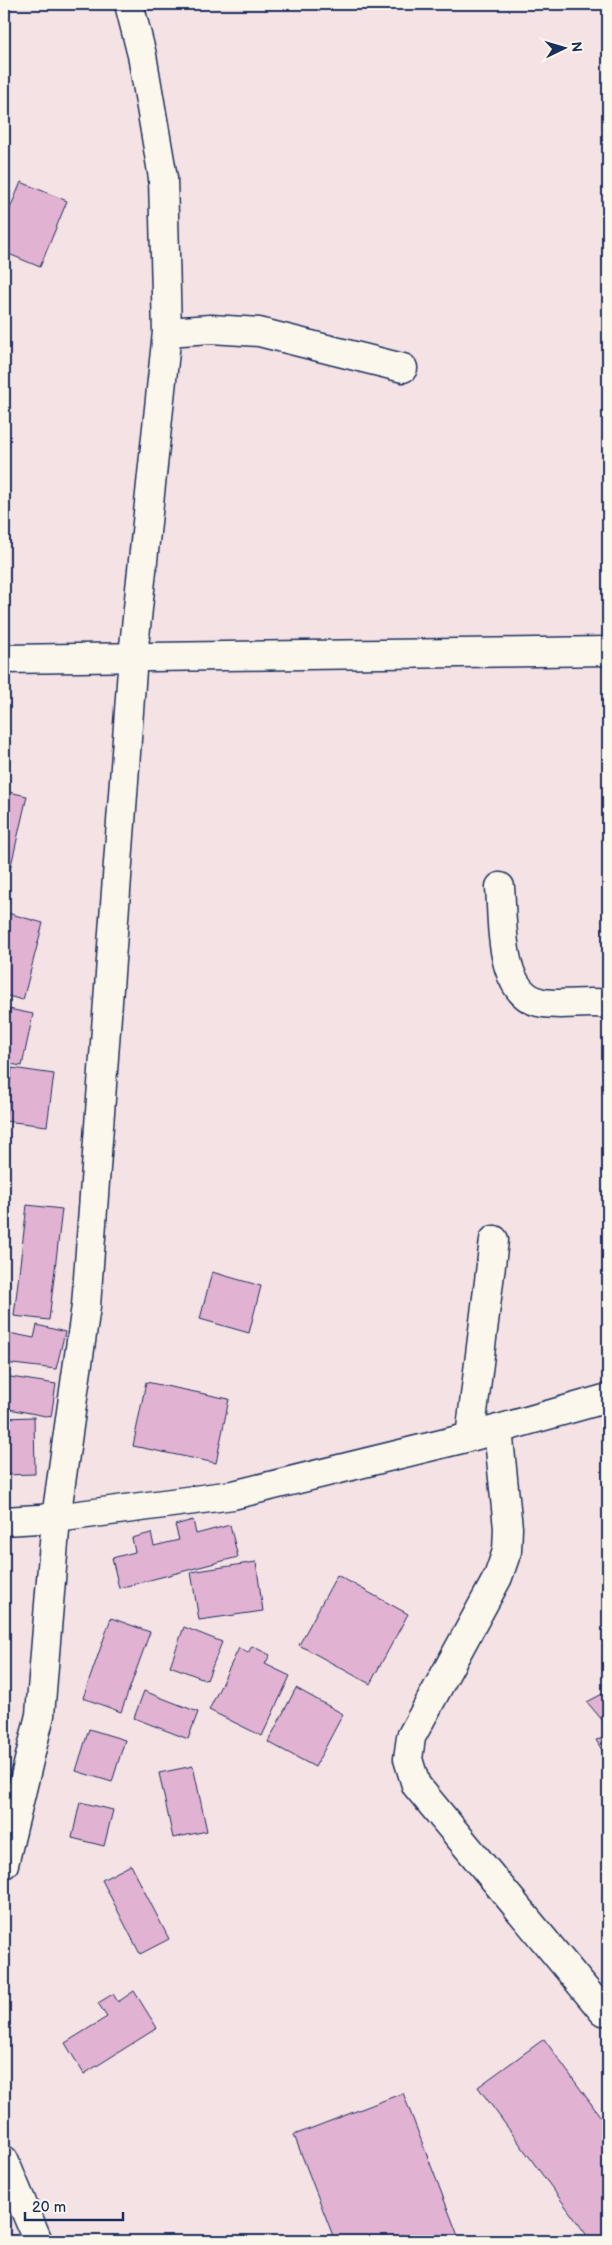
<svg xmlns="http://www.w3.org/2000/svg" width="612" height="2245" viewBox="0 0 612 2245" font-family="'Balsamiq Sans',sans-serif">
<rect width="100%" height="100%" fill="#f4e2e4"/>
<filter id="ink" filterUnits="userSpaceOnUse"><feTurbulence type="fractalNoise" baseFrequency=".02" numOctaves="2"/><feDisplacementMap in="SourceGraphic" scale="10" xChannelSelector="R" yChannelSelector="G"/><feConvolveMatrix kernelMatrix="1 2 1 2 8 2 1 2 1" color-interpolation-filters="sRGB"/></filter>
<g filter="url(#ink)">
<path fill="#e2b2d3" stroke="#1b2f5e" d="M21,182L67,201L40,267L4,252V223Z
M4,791L27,796L10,870L4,868Z
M4,912L43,923L23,1000L4,995Z
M4,1008L33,1014L22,1066L4,1063Z
M12,1068L54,1074L47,1126L5,1121Z
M27,1205L62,1209L49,1320L14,1316Z
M212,1272L261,1286L249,1333L200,1319Z
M37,1325L65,1332L56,1369L4,1363V1332L34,1338Z
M4,1376L56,1384L51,1417L4,1408Z
M146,1382L229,1399L216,1463L133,1446Z
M34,1417L35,1474L4,1475V1418Z
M193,1520L196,1534L230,1525L238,1557L119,1588L112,1558L135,1552L132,1538L151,1533L154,1546L179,1540L175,1525Z
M256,1562L263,1611L199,1620L191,1572Z
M337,1575L408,1614L370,1684L299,1645Z
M111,1618L150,1632L121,1712L83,1698Z
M184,1627L222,1642L207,1680L170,1666Z
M252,1646L270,1655L265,1664L290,1676L262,1736L209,1710L239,1648L248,1653Z
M296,1688L343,1714L315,1767L268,1742Z
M144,1691L198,1712L188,1739L134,1718Z
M608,1691V1727L587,1702Z
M89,1729L125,1740L112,1782L76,1771Z
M608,1737V1760L596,1740Z
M193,1766L207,1831L173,1838L159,1773Z
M80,1802L113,1810L104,1846L72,1838Z
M131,1865L169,1939L140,1954L102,1880Z
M134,1991L157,2028L84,2074L65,2043L107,2017L98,2003L113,1994L118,2002Z
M544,2039L608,2127V2241H591L478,2087Z
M403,2093L460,2241H335L294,2135Z"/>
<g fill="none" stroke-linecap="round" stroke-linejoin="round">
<g stroke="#1b2f5e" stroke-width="31">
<path id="street" d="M167,332L211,329L259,332L403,368
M500,887C503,921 498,996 543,1003C564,1006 587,1001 608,1004
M498,1429L508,1528L507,1551L498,1577L411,1737L408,1759L416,1785L603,2011
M470,1437L494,1240
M4,1521L56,1518L233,1495L470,1437L608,1398
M4,1864L40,1715L56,1518L86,1306L133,656L167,332L163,178L142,55L129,4
M4,2160L38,2241"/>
</g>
<g stroke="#1b2f5e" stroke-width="31">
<path id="secondary" d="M4,659L608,651"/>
</g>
<use href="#street" stroke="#fbf7ec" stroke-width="28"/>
<use href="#secondary" stroke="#fbf7ec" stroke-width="28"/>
</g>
</g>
<rect width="612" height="2245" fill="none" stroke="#fbf7ec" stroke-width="20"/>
<rect x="10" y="10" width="592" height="2225" fill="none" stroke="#1b2f5e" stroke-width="2" filter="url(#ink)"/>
<g transform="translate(564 48) rotate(85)" stroke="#fbf7ec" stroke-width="4" paint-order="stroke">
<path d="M0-4L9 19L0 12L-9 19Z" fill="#1b2f5e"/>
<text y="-8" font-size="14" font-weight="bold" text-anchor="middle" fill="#1b2f5e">N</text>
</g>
<path d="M25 2212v8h98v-8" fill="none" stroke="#1b2f5e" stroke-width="2.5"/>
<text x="32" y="2212" font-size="15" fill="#1b2f5e" stroke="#fbf7ec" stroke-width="4" paint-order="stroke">20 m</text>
</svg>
